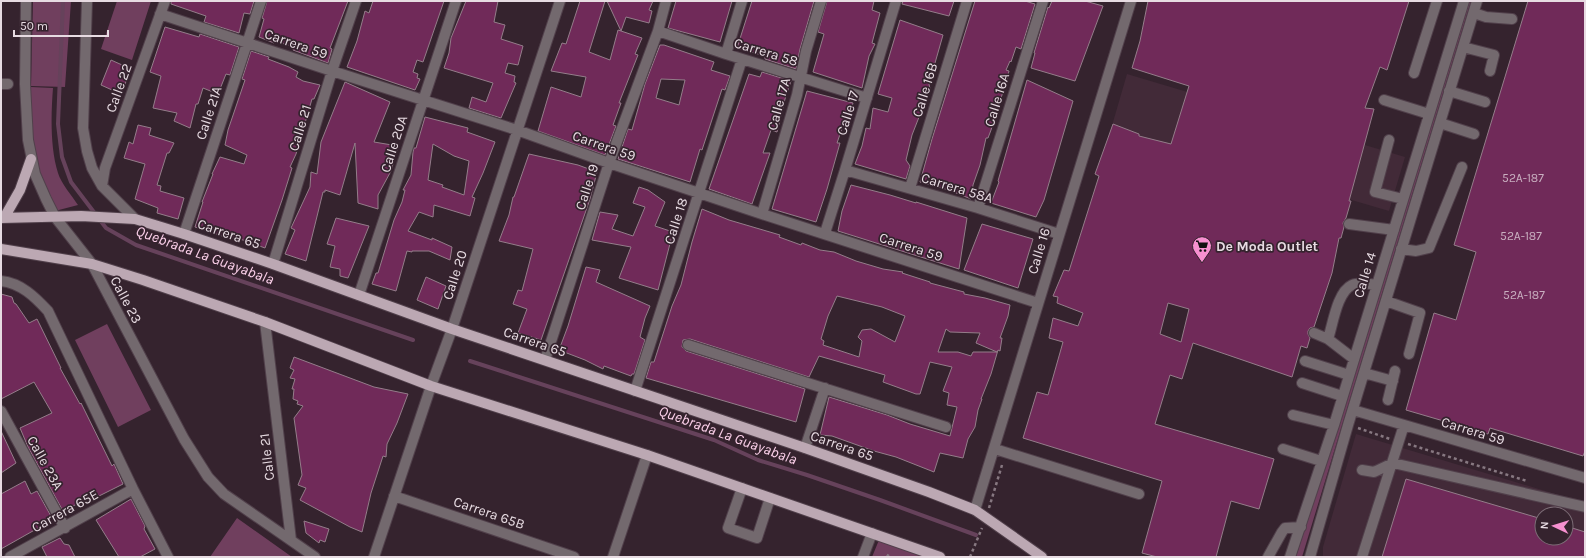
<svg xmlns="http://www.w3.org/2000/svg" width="1586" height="558" viewBox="0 0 1586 558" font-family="Karla,sans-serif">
<rect width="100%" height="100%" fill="#35232e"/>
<path fill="#422a38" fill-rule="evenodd" d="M1127,74L1405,157L1389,211L1111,129Z
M1356,434L1585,503V557H1323V547ZM1542,514H1566V538H1542Z"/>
<path fill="#703f5e" d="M33,1H71L65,87L31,86Z
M117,1H151L132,60L101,49Z
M1468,1H1471L1302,557H1296Z
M31,87L53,88C51,114 50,148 58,173C61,183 72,196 78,205L55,211L38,171L29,126Z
M107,324L151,410L118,427L75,340Z
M237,518L292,557H210Z
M879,540L923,557H872Z"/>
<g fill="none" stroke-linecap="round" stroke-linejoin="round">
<path stroke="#66425b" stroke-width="4" d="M63,1L58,124L62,157L71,182L106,228L136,245L413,340
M470,361L714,440L758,460L807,475L880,500L976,535"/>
</g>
<path fill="#702a59" stroke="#947d8a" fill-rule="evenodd" d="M171,1H254L250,14L244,13L239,33L204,22L206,16L171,4Z
M267,1H348L330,48L332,49L328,63L293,50L294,47L275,41L274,43L259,37L264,19L262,18Z
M373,1H444L423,62L417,60L413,72L418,74L417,78L420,79L415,90L347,67L357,41L365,11L369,13Z
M466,1H498L494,22L505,25L501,39L523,46L518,65L508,63L505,73L515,76L514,82L516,83L501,118L469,108L472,97L486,102L493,83L444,68L449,53L451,38Z
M580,1H605L589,52L610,60L618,30L642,38L635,54L638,55L619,103H621L613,125L616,126L605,155L538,131L551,87L581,97L586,77L551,71L562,43L566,44Z
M607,1H653L649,10L652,11L649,23L626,17L621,31Z
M676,1H732L720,42L668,28Z
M752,1H814L800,49L796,69L765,59V56L737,48Z
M827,1H874L872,10L880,13L872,43L875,44L869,56L862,88L813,72L824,34L818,32Z
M903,1H954L949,16L902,4Z
M975,1H1025L1035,4L1021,49L1016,47L1011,62L1010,61L1006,70L1009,71L1007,79L991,130L988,138H986L980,165L973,185L971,199L949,190L920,182L932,139Z
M1052,1H1085L1103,6L1075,81L1031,68L1035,53H1034L1048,7L1049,8Z
M1148,1H1409L1387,70L1380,67L1365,108L1374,109L1349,201H1351L1346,218L1343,223L1344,227L1341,238H1339L1332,273L1314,327L1310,328L1308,331V334L1310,338L1307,348L1301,346L1292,377L1193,343L1182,379L1170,375L1155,424L1274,459L1259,509L1231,501L1216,557H1157L1142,553L1162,481L1023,438L1037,392L1048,395L1063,342L1049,338L1053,318L1078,326L1083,313L1057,303L1058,297L1053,296L1064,270L1069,271L1099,176L1095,174L1113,124L1139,134V136L1171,144L1189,86L1132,68L1140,41ZM1168,303L1189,309L1181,342L1160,334Z
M1528,1H1585V451L1583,456L1490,428L1488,434L1406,410L1434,313L1456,320L1476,252L1454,245Z
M900,20L943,35L929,84L930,89L912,135L906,160L910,166L906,179L855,164L862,146L866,128L870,129L873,108L888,112L892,98L878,94Z
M165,27L199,37L200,34L239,47L230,75L226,74L218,94L203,88L198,104H196L190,128L174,121L177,113L153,108L161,76L150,72Z
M660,45H664L714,62L711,70L730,76L725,90L722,89L702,150L700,149L690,182L618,159L628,129L632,130L645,84ZM661,79L685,80L679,105L656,98Z
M251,51L269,57L268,59L289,67L298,72L296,77L303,81L320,85L314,99H312L296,154L290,167L292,168L282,200L265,248L243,240L222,236L195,227L203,202H202L213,174H212L220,157L244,164L247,155L225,145L228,130L245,80L242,79Z
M111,60L131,69L121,94L101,85Z
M762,72L791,81L785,99L777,132L771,130L763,153H770L752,204L709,189L749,74L760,77Z
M1027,80L1073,101L1044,200L1036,217L991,203L999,182L998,181Z
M345,82L390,102L374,142L398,146L391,171L378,195V209L358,203L355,143L340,195L325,190V192H323L306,261L285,254L295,230L291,228L310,187L311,172L317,174L321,142Z
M807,91L853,103L849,118L846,117L837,143H840L827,189L816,222L772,209Z
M425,117L468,128L467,132L495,142L483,173L472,197L475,198L470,216L434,205L433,217L419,212L408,231L432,240V238L452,247L450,260L429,251H412V252L407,251L396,291L372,284L376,273H378L394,220L402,202L405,190H403L411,175L413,152L414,148H416ZM433,144L454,156L469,161L464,195L442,187L443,185L428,180Z
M138,125L151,128L149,135L174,143L169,153H167L157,185L161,186L160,191L184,198L178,219L157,213L158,208L135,199L145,164L124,158L129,142L133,144Z
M529,154L578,165L597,172L590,199L541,340L518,333L527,309L513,304L518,290L522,291L533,249L499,241L509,215L513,197H514Z
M851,185L890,195L916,203V202L967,218L959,269L838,231L842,211Z
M639,187L648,190L665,202L655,226L673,232L658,290L619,278L631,247L592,240L600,212L618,215L612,229L633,236L645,207L633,203Z
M702,209L729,220L780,235L779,237L801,245L802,243L820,250L834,252L856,261L883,269L903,272L902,273L930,282V283L964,292V294L985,298L1010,305L1008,316L1000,338H1002L1000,351L998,350L991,374L981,399H982L978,410L975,427L968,439L963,458L940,453L934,472L896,457L874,451L832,436L820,435L829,397L887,415L910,424L950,436L957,407L947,405L949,393L943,391L952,367L930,362L920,394H916L883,382L885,375L819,356L809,377L690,339L683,340L682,347L686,351L805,389L796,422L646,378L651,362H654L672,306L681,285L692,242ZM837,296L882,307L905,316L895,342L871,329L862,330L858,337L862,341L859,357L823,345L824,341L821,339L828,316ZM946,329L950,332L980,333L976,343L997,352H973L971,356L958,352H938Z
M336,218L369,226L348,278L340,276V269L330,267L335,246L327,244Z
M982,224L1033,239L1018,288L964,270Z
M586,267L600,270L596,282L650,306L645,318L640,337L645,340L634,374H632L631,376L604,366L603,369L585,360L559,350L568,326Z
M426,277L446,286L438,309L417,300Z
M1,294L12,297L14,303L16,304L29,323L37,319L61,368H60L80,404L81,403L112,466L114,464L123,484L95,498H89L63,511L28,447L20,428L52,413L34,382L1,399Z
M294,357L374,387L408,394L397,423L387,444L386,457L383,456L371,493L362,532L350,527L300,500L306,488L298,485L302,475L294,418L303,406L297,404L298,401L293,399L294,389H292L295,379L290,378L294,370L290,368Z
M1,431L16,463L1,473Z
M1406,479L1542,519V538H1566V526L1585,532V557H1382Z
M25,481L31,494L37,491L52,518L46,521L47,523L1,549V494Z
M131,499L145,526L144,529L155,549L140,557H119L96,520Z
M304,521L329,529L325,542L320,540L319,543L306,533Z
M60,538L64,544L69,545L75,557H47L42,547Z"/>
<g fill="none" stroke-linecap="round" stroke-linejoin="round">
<g stroke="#51404b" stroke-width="12">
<path id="minor" d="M26,1L25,84L28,140L35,174L46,199L55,217L92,264L184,439L208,477L224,494L315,557
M87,1L83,128L87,151L92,168L102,186L135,219
M1474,13L1486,17L1512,19
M160,14L332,71L517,130L609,163L762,214L1038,303
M658,31L726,54L867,98
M1463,47L1494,55L1490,71
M726,54L742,1
M1414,73L1437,1
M1,84H8
M1449,91L1485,102
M1384,100L1429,114
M1440,123L1474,134
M1389,140L1375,192L1403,199
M845,170L978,208L1059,234
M102,186L105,168L165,1
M910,188L967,1
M978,208L1043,1
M762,214L797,95L806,51L821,1
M1349,224L1394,230
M825,233L845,170L896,1
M184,234L261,1
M1401,249L1416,251L1429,248L1462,167
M273,264L332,71L356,1
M1,281C21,283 35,297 48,311L133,489L168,557
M359,295L456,1
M1386,301L1420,313L1409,354
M265,322L291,540
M1314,333L1328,339L1354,359
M1328,339C1333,324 1337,292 1352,285C1359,282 1370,284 1377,285
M688,345L946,427
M545,360L609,163L658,31L666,1
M1305,361L1349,375
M1364,373L1393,381
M1302,383L1342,396
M635,391L742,59
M1388,400L1395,371
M1353,410L1585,478
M1,411L65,528
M1293,415L1334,425
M805,448L825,388
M995,449L1139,494
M1283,449L1321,461
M1362,470L1374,472L1393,463L1585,507
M742,488L728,528L757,538L770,498
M394,496L574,557
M975,510L1131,1
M10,557L133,489
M374,557L431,386L452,329L560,1
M613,557L647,455
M863,557L872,533
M1268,557L1282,532L1285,528L1301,527
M1290,557L1334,425L1464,1
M1310,557L1348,425L1477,1
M1362,557L1404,425"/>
</g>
<g stroke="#51404b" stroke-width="12">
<path id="major" d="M1,218L81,216L135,219L184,234L273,264L452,329L805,448L929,492L975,510L1042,557
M4,218L20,190L31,159
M1,249L92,264L143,280L265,322L431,386L647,455L940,557"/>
</g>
<path stroke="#877881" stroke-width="2.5" stroke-dasharray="3 3" stroke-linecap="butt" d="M1358,428L1390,439
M1408,444L1527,481
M989,508L1002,465
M887,557L890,552
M970,557L982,528"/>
<use href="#minor" stroke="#73696e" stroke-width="10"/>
<use href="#major" stroke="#bca8b3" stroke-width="10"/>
</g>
<defs>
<g id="supermarket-pin" transform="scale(1)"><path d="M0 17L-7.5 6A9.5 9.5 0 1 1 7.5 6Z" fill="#f690d0" stroke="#35232e"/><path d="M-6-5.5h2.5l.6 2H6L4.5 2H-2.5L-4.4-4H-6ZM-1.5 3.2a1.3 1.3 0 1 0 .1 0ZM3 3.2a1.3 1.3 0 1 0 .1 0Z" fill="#111"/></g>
</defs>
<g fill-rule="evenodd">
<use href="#supermarket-pin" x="1202" y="246"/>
</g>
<g text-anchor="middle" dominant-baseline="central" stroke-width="3.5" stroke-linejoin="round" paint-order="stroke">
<g font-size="12" fill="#c9afc0">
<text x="1523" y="178">52A-187</text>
<text x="1521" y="236">52A-187</text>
<text x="1524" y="295">52A-187</text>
</g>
<g font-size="14" fill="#e7dbe2" stroke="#35232e">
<text transform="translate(296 44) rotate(19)">Carrera 59</text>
<text transform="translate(766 52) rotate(17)">Carrera 58</text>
<text transform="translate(119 88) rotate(-70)">Calle 22</text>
<text transform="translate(925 90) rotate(-73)">Calle 16B</text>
<text transform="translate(997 100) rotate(-73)">Calle 16A</text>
<text transform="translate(779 104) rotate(-75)">Calle 17A</text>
<text transform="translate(209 113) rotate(-72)">Calle 21A</text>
<text transform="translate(848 113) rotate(-73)">Calle 17</text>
<text transform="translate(300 128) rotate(-73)">Calle 21</text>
<text transform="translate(394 144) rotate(-72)">Calle 20A</text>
<text transform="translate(604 146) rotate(19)">Carrera 59</text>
<text transform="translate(587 187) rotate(-72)">Calle 19</text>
<text transform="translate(957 188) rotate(17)">Carrera 58A</text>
<text transform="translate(676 221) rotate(-72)">Calle 18</text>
<text transform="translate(229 234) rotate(19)">Carrera 65</text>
<text transform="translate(911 247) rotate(18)">Carrera 59</text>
<text transform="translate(1039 251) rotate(-73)">Calle 16</text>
<text transform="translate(455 275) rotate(-72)">Calle 20</text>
<text transform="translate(1365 275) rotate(-73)">Calle 14</text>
<text transform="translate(126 300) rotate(62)">Calle 23</text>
<text transform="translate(535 342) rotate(19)">Carrera 65</text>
<text transform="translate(1473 431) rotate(17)">Carrera 59</text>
<text transform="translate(842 446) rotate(19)">Carrera 65</text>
<text transform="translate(267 457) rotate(-97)">Calle 21</text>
<text transform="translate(45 463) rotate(61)">Calle 23A</text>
<text transform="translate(65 511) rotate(-29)">Carrera 65E</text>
<text transform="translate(489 513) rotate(19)">Carrera 65B</text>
</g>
<g font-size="14" font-weight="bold" fill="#e7dbe2" stroke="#35232e" text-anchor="start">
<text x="1216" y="246">De Moda Outlet</text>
</g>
<g font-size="15" font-style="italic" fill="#fcd0ea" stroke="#35232e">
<text transform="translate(205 255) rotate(20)">Quebrada La Guayabala</text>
<text transform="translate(728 435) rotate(20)">Quebrada La Guayabala</text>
</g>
</g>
<rect width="1586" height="558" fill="none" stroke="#e7dbe2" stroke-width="4"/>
<g transform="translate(1554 526) rotate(274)"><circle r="19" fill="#35232e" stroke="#7c6d76"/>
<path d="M0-3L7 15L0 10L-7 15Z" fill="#f690d0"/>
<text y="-6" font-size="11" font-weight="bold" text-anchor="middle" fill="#e7dbe2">N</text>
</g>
<path d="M14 30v6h94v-6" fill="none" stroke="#e7dbe2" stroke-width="2"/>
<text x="20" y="30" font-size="12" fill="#e7dbe2" stroke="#35232e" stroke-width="3" paint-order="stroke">50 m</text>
</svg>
